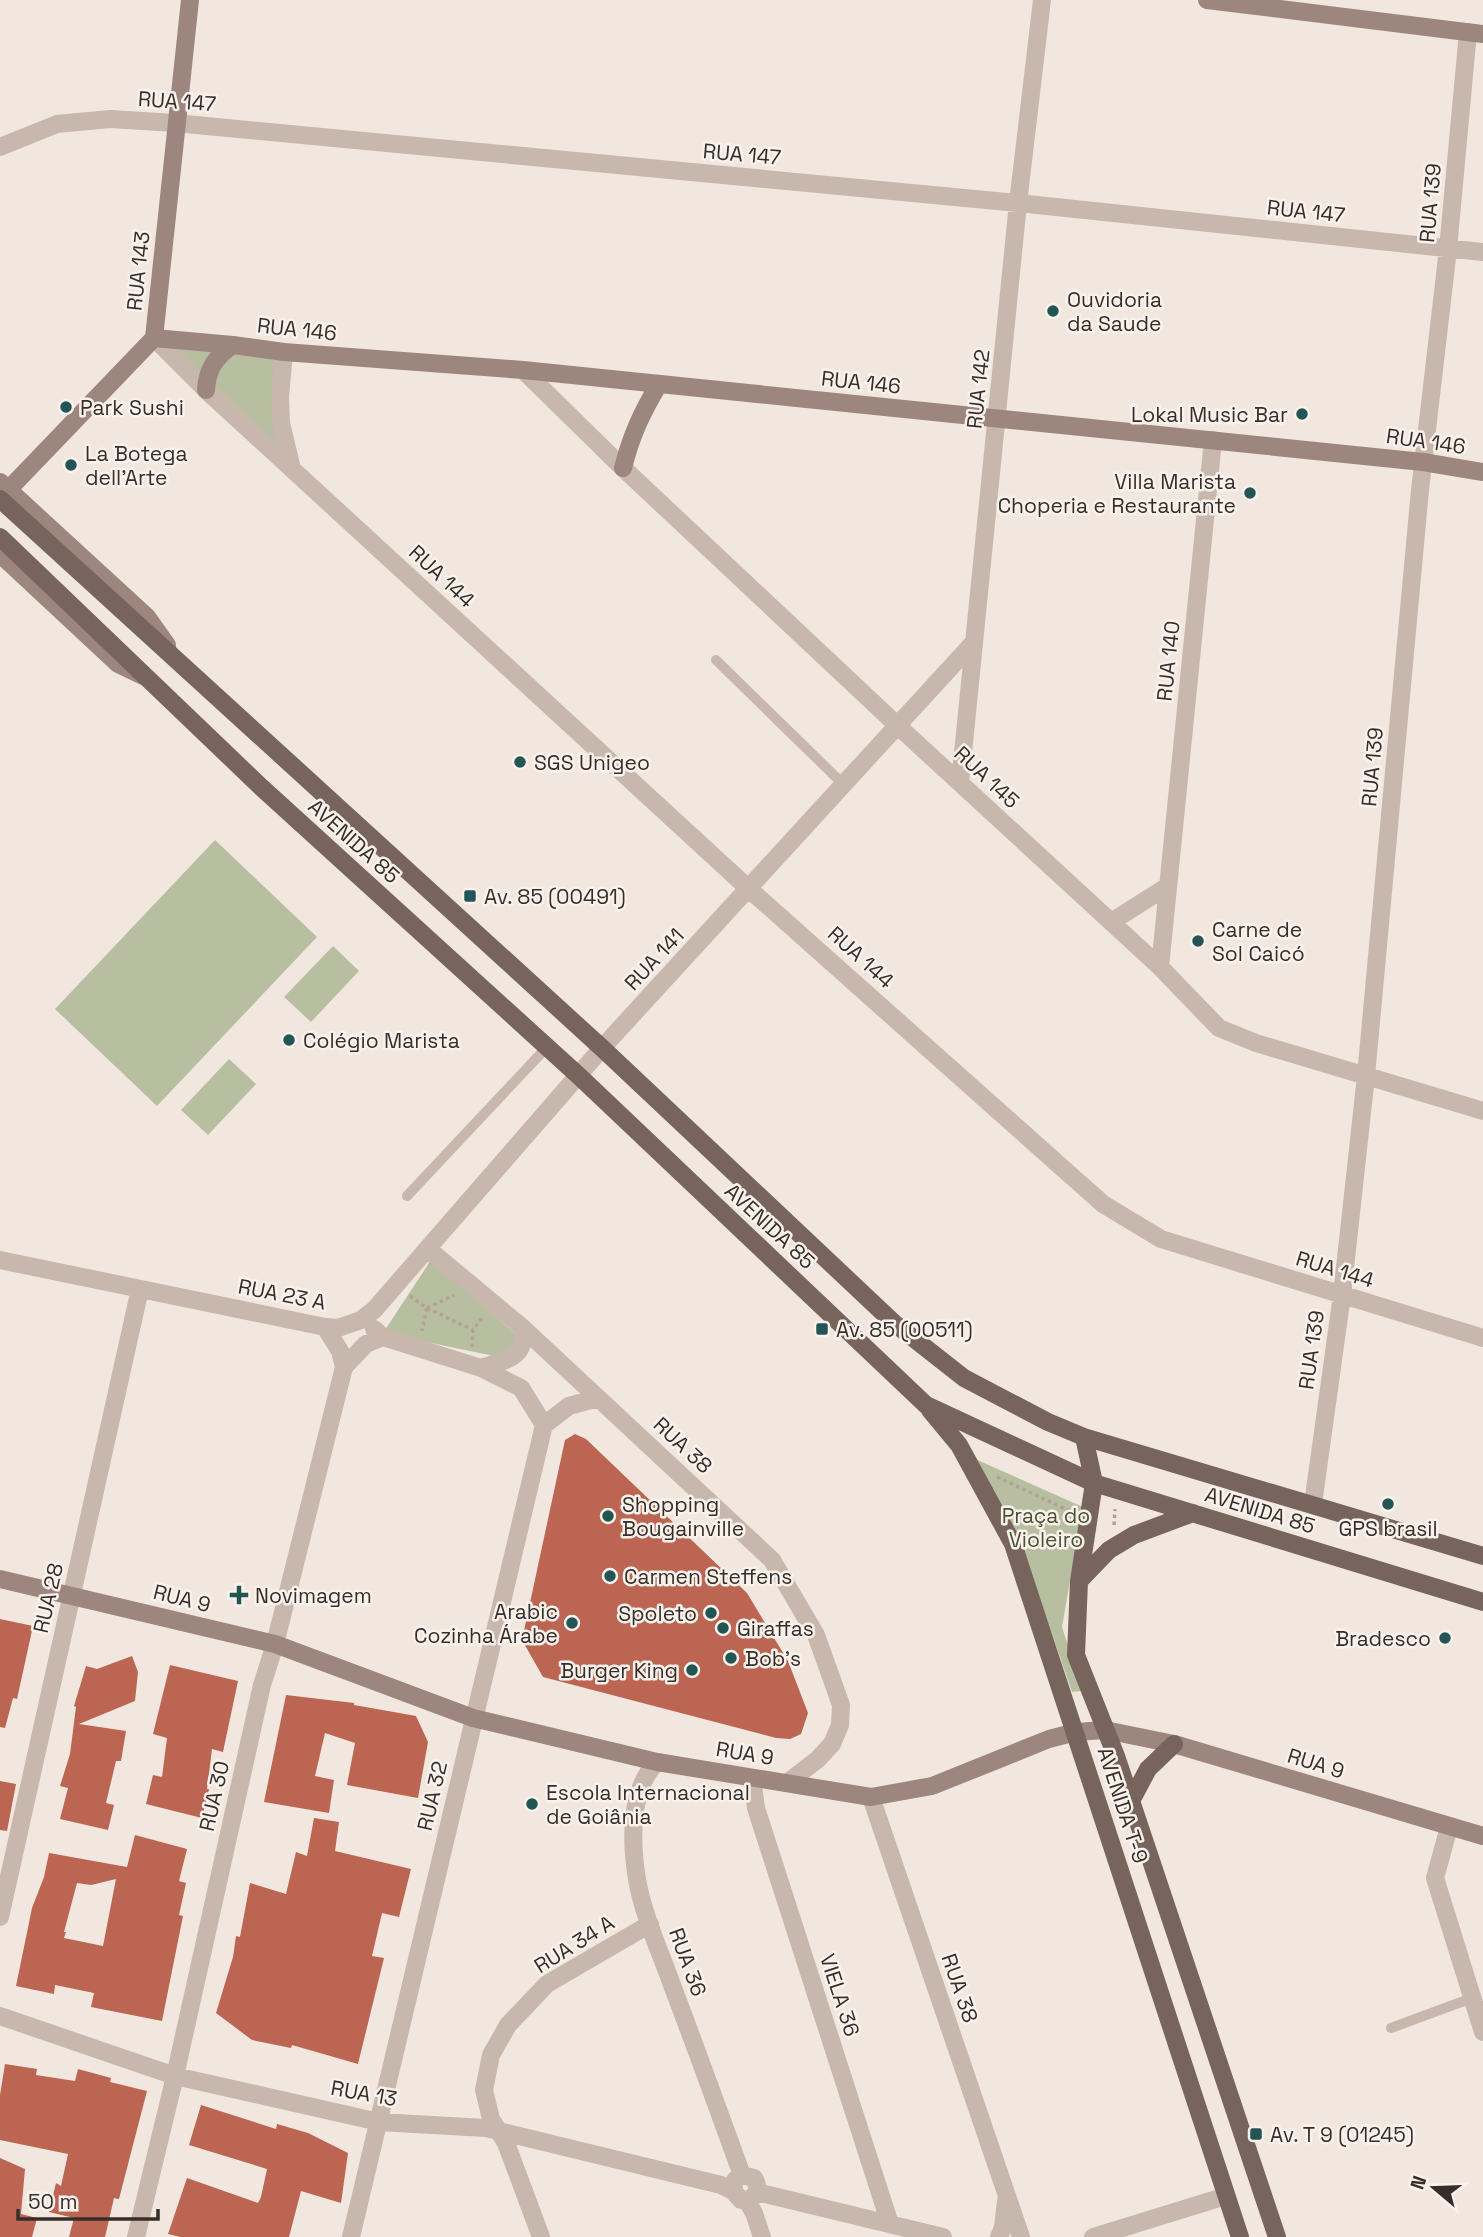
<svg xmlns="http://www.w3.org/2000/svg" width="1483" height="2237" viewBox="0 0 1483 2237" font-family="'Space Grotesk',sans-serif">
<rect width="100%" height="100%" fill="#f1e7df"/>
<path fill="#b7bfa0" d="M154,338L284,352L292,469Z
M215,840L317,937L157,1106L55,1009Z
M333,946L359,971L311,1022L284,997Z
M229,1059L256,1084L208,1135L181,1110Z
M431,1260L519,1337L516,1350L494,1356L383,1333Z
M973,1458L1083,1507L1062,1627L1082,1691L1072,1692L1026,1558Z"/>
<path fill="#bc6553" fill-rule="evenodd" d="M575,1434L586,1439L747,1593L788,1661L808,1713L801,1734L790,1739L776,1738L543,1677L522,1640L565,1440Z
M0,1619L33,1626L17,1699L13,1698L5,1728L0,1727Z
M132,1656L138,1672L135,1701L79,1724L126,1731L121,1761H116L106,1803L114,1805L108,1830L60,1819L68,1788L60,1786L70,1754L76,1707L74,1706L86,1666L97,1669Z
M170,1665L238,1681L223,1752L212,1749L207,1789H209L202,1818L146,1804L153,1775L162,1777L167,1738L153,1734Z
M286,1695L354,1703V1705L416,1716L428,1742L418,1798L347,1785L355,1743L325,1733L315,1776L334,1780L329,1813L264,1802Z
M0,1781L16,1784L7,1831L0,1830Z
M314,1818L339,1822L335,1851L411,1869L399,1917L382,1913L372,1956L384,1958L358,2064L292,2045L291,2048L252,2040L216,2013L233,1957L236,1936L240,1937L250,1883L286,1894L296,1852L307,1856Z
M135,1835L187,1849L179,1881L186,1883L179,1915L183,1916L162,2021L91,2007L94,1993L55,1985L54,1994L16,1986L32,1908L44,1877L49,1853L127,1867ZM116,1879L103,1946L64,1938L66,1932H64L77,1883L91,1885Z
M5,2064L37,2069L36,2075L75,2081L78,2069L111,2078L110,2082L147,2091L119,2199L114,2198L105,2237H69L74,2218L49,2212L56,2183L61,2186L68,2154L0,2140V2095Z
M201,2105L276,2129L277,2124L308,2133L348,2153L341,2203L301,2191L289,2237H180L168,2234L187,2178L258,2203L261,2197L267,2169L189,2145Z
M0,2158L25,2169L21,2214L37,2218L32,2237H0Z"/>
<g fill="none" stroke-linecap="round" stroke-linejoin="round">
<path stroke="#b4a196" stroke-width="3.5" stroke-dasharray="3.5 3.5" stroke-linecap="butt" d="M410,1296L427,1308L422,1331
M427,1308L473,1330
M427,1308L454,1295
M472,1347L473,1330L482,1318
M997,1477L1072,1512
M1114,1525L1115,1509"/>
<path stroke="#c8b7ac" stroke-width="10" d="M716,660L844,785
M407,1196L547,1047
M1391,2028L1472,1998"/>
<path stroke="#c8b7ac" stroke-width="18" d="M0,147L57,124L110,119L175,123L1018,203L1483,252
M154,338L206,390L749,889L1103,1204L1161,1239L1483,1338
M284,352L280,397L281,423L292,469
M523,370L623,468L898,726L1160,967L1219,1028L1256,1043L1483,1111
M960,783L1018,203L1042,0
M1111,922L1168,886
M1160,967L1213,440
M428,1249L524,1329L772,1560L816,1635L841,1705L840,1725L832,1744L817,1760L787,1783
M0,1260L325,1327L338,1328L361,1320L374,1310L602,1048L973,643
M325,1327L340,1351L344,1367
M374,1329L383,1337L481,1368L521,1388L544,1425
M481,1368C507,1359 524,1360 524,1329
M1313,1504L1342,1295L1366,1076L1420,490L1448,249L1468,32
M657,1762C629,1789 631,1843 637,1879C643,1915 660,1951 672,1985C696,2048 719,2112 742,2175
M752,1778L756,1808L890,2224
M871,1797L1021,2237
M1449,1827L1435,1878L1483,2032
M0,1917L140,1289
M0,2016L175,2076L379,2122L486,2128L721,2185L733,2191L741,2200C755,2201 761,2190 754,2178L742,2175L735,2180L733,2191
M757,2192L943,2237
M747,2201L754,2213L762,2237
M136,2237L175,2076L262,1685L275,1644L344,1367L366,1344L383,1337
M351,2237L544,1425L569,1406L598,1398
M541,2237L506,2143L491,2119L484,2090L491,2055L508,2025L547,1984L650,1924
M999,2237L1003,2227L1006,2201
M1093,2237L1226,2196"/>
<path stroke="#9c867e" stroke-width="18" d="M1207,0L1483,34
M154,338L233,345L284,352L523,370L1423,462L1483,472
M206,390C207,369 216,356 233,345
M623,468C631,436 642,412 659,384
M0,482L147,617L167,645
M8,490L154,338L190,0
M0,554L118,664L143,676
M0,1579L275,1644L473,1718L657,1762L871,1797L932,1786L1049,1739L1076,1732L1105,1730L1174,1744L1483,1836"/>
<path stroke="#77645d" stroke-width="18" d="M0,499L602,1048L894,1323L964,1378L1048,1422L1084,1437L1483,1556
M0,537L261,787L579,1076L926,1405L1094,1483L1483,1602
M930,1410L959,1445L1013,1544L1240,2237
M1084,1437L1094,1483L1079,1581L1076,1655L1116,1756L1277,2237
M1079,1581L1109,1550L1134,1535L1193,1513
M1131,1801L1148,1769L1174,1744"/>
</g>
<g fill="#235555" stroke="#f9f2ec" stroke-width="2.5">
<circle cx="1053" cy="311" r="7"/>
<circle cx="66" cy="407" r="7"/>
<circle cx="1302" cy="414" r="7"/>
<circle cx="71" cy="465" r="7"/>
<circle cx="1250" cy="493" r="7"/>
<circle cx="520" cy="762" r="7"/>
<rect x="463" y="889" width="14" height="14" rx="3.5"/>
<circle cx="1198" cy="941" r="7"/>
<circle cx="289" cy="1040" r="7"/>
<rect x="815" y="1322" width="14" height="14" rx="3.5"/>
<circle cx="1388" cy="1504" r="7"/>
<circle cx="608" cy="1516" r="7"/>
<circle cx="610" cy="1576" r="7"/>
<path d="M235.5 1584.5h7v7h7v7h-7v7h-7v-7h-7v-7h7z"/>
<circle cx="711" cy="1613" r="7"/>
<circle cx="572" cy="1623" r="7"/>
<circle cx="723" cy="1628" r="7"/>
<circle cx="1445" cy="1638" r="7"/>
<circle cx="731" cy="1658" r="7"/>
<circle cx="692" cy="1670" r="7"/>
<circle cx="532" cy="1804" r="7"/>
<rect x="1249" y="2127" width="14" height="14" rx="3.5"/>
</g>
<g text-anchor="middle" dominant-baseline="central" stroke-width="5" stroke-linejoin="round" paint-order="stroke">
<g font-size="21" fill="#372d2a" stroke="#f9f2ec">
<text transform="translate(177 101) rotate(4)">RUA 147</text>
<text transform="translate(742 154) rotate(5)">RUA 147</text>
<text transform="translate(1430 203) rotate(-85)">RUA 139</text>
<text transform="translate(1306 211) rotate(6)">RUA 147</text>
<text transform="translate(138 271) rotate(-84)">RUA 143</text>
<text transform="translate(297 329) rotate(6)">RUA 146</text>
<text transform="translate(861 382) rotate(6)">RUA 146</text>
<text transform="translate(978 389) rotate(-84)">RUA 142</text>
<text transform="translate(1426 441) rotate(8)">RUA 146</text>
<text transform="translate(442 576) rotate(43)">RUA 144</text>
<text transform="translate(1168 661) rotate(-84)">RUA 140</text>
<text transform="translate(1372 767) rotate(-85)">RUA 139</text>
<text transform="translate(987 777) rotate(43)">RUA 145</text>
<text transform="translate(354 841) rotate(42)">AVENIDA 85</text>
<text transform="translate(861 957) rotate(42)">RUA 144</text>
<text transform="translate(654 959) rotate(-47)">RUA 141</text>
<text transform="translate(770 1226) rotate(43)">AVENIDA 85</text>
<text transform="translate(1335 1269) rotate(17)">RUA 144</text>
<text transform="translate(282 1294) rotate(11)">RUA 23 A</text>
<text transform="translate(1311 1350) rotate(-82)">RUA 139</text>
<text transform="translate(683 1445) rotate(43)">RUA 38</text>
<text transform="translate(1260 1510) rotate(17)">AVENIDA 85</text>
<text transform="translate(48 1598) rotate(-77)">RUA 28</text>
<text transform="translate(182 1598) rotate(14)">RUA 9</text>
<text transform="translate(745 1753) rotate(9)">RUA 9</text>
<text transform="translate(1316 1763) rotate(17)">RUA 9</text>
<text transform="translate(214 1796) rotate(-77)">RUA 30</text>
<text transform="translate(432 1796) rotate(-77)">RUA 32</text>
<text transform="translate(1123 1805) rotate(72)">AVENIDA T-9</text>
<text transform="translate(574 1944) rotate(-32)">RUA 34 A</text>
<text transform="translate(688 1962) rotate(70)">RUA 36</text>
<text transform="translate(960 1988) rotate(71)">RUA 38</text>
<text transform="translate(840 1995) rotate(72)">VIELA 36</text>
<text transform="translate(364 2093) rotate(10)">RUA 13</text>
</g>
<g font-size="21" fill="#372d2a" stroke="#f9f2ec" text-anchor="start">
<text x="1067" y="299">Ouvidoria<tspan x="1067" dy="24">da Saude</tspan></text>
<text x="80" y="407">Park Sushi</text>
<text x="1288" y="414" text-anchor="end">Lokal Music Bar</text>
<text x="85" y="453">La Botega<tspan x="85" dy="24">dell'Arte</tspan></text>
<text x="1236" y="481" text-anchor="end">Villa Marista<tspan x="1236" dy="24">Choperia e Restaurante</tspan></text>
<text x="534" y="762">SGS Unigeo</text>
<text x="484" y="896">Av. 85 (00491)</text>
<text x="1212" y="929">Carne de<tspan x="1212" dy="24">Sol Caicó</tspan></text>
<text x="303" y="1040">Colégio Marista</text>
<text x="836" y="1329">Av. 85 (00511)</text>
<text x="622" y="1504">Shopping<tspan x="622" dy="24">Bougainville</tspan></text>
<text x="1388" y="1528" text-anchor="middle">GPS brasil</text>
<text x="624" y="1576">Carmen Steffens</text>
<text x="255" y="1595">Novimagem</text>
<text x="558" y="1611" text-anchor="end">Arabic<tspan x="558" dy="24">Cozinha Árabe</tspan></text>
<text x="697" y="1613" text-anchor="end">Spoleto</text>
<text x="737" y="1628">Giraffas</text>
<text x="1431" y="1638" text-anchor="end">Bradesco</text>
<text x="745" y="1658">Bob's</text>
<text x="678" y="1670" text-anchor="end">Burger King</text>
<text x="546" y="1792">Escola Internacional<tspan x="546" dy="24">de Goiânia</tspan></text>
<text x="1270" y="2134">Av. T 9 (01245)</text>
</g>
<g font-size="21" fill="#495330" stroke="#f9f2ec">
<text x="1046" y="1515">Praça do<tspan x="1046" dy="24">Violeiro</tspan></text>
</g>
</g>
<g transform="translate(1434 2188) rotate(289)" stroke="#f9f2ec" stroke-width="5" paint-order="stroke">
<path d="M0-5L12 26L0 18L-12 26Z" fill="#372d2a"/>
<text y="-10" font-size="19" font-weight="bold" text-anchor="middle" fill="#372d2a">N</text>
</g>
<path d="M18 2209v10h140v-10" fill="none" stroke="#372d2a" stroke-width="3.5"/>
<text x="28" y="2209" font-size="21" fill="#372d2a" stroke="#f9f2ec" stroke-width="5" paint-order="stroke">50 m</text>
</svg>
